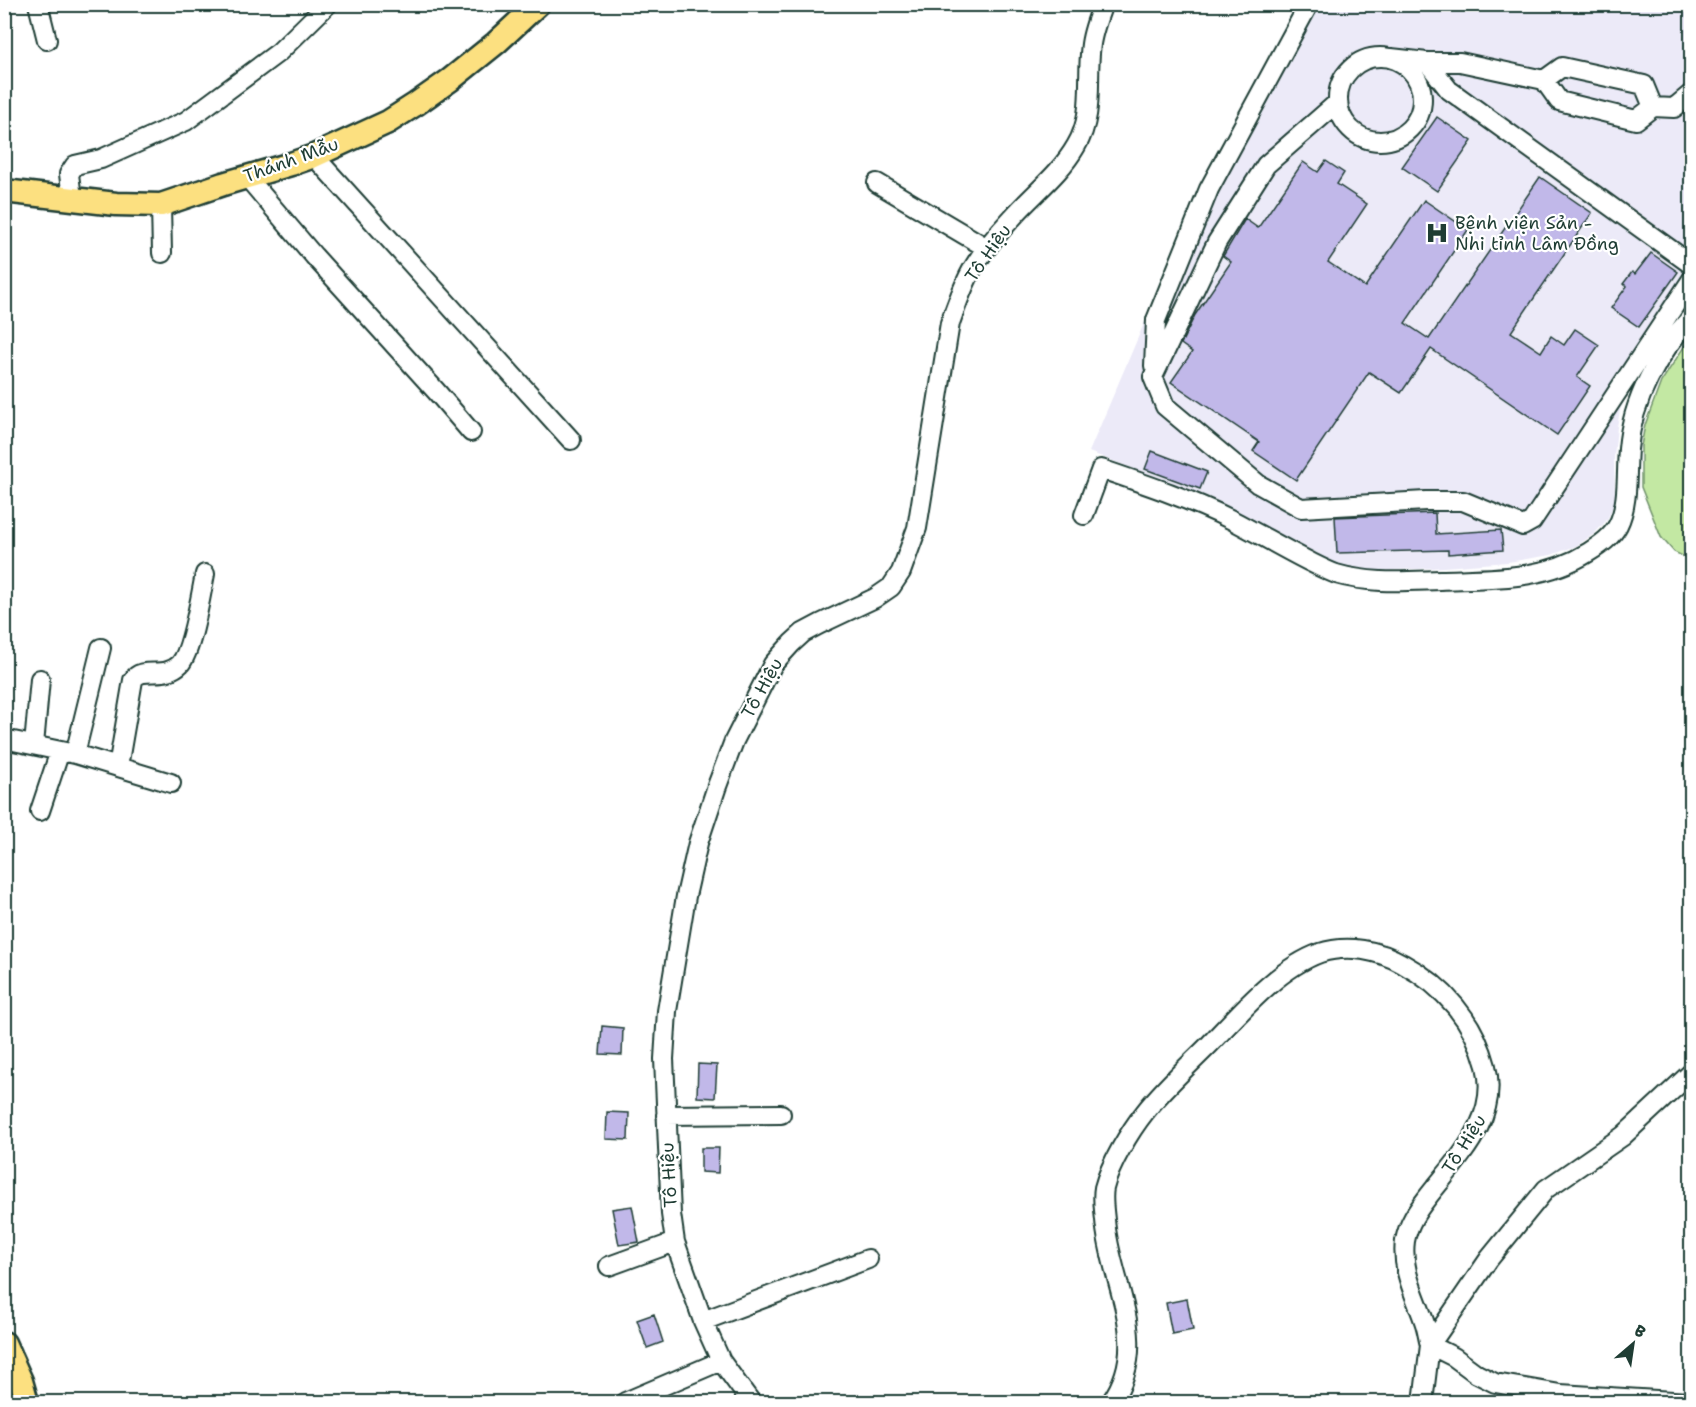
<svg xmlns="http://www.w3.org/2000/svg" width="1696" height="1407" viewBox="0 0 1696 1407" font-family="'Shantell Sans',sans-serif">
<rect width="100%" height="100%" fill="#fff"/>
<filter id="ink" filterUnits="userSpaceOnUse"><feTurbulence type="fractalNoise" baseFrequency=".0167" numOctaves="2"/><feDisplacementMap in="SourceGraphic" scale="12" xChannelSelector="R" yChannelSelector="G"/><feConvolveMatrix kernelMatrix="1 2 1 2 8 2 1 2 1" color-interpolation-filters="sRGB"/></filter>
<g filter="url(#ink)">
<path fill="#eceaf8" d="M1296,5H1691V300L1663,333L1630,386L1620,410L1617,427L1614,457L1615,501L1607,520L1594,534L1576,546L1551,555L1508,562L1418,569L1368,571L1337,565L1287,540L1254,520L1209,497L1089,452L1211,167Z"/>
<path fill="#c3e8a3" stroke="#71926c" stroke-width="1.5" d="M1691,336V560L1674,552L1661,537L1641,487V446L1645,425L1661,382Z"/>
<path fill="#c1b8e9" stroke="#1f3d34" stroke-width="1.5" d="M1437,117L1472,141L1437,191L1402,167Z
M1326,161L1344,173L1337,184L1367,204L1328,262L1365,287L1424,200L1468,230L1405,323L1429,339L1540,177L1592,213L1511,332L1541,352L1551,336L1564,345L1575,329L1599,345L1577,377L1590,386L1557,435L1431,349L1401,393L1369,372L1296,480L1253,451L1259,442L1171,382L1192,352L1181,344L1195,315L1231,262L1223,256L1245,219L1258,228L1303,162L1318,172Z
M1651,253L1678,272L1639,327L1611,308L1627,286L1623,284L1632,272L1635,274Z
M1152,451L1207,472L1200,489L1145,469Z
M1435,513L1436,534L1501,530L1503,550L1448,554V550L1337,553L1335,517Z
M602,1026L623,1028L622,1055L600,1054Z
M698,1064L717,1065L715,1098L697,1097Z
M607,1112L629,1113L628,1140L606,1139Z
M701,1148H719L718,1173L701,1172Z
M632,1206L639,1242L619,1245L612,1209Z
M1187,1299L1193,1330L1172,1334L1166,1303Z
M654,1314L663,1342L647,1348L637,1320Z"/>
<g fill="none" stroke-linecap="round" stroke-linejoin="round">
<g stroke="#1f3d34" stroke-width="22">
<path id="minor" d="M38,4L47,40
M1338 99a42 42 0 1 1 84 0a42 42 0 1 1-84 0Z
M1391,58L1427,62H1460L1544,80L1559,101L1636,120L1653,107L1674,108L1692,93
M1427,62L1449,90L1692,265
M1544,80L1562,67L1644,85L1653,107
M1337,103L1266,165L1217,242L1153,377L1165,406L1258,484L1301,508L1426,501H1463L1523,526L1532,521L1692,279
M314,156L571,440
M247,177L314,256L436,391L471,432
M877,183L987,248
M72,198L69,174L75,165L101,159L186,121L279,52L328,4
M161,205L162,253
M1154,366L1156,320L1209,189L1309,4
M1084,515L1101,469C1145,484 1190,499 1232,520C1259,534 1284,549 1312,563C1320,567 1328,571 1336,574C1370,584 1405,581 1440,580C1492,578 1543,581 1589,552C1600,545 1612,537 1618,525C1629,503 1626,473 1628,449C1632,400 1659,352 1692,316
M4,739L75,754L171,783
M34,745L40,679
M75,754L101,648
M118,767L133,680C140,668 156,675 168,671C171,670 177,667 180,664C192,651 201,594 205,574
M40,811L60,751
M666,1115L781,1114
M609,1266L675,1242
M703,1321L868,1259
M625,1402L721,1361
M751,1402L721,1361L703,1321L675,1242L671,1214L664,1059L667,1011L686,896L698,843L717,786L734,741L773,664L792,643L803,633L820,624L875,598L891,587L901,572L917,528L950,323C957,304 963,285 973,268C984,250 998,233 1012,218C1033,194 1060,174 1076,146C1095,115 1086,78 1091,44C1093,30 1098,17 1103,4
M1111,1402C1153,1342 1110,1284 1105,1220C1104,1210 1102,1198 1104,1188C1110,1164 1130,1131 1145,1112C1164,1088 1187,1067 1208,1046C1239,1014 1278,968 1320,953C1347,944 1379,950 1403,964C1444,986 1474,1021 1486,1066C1500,1119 1457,1159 1427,1198C1417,1211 1408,1224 1405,1241C1401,1271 1416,1296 1425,1324C1427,1330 1428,1338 1430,1345L1454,1357L1477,1374L1495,1383L1560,1394L1689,1402
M1423,1402L1430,1345L1489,1259L1546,1189L1623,1136L1692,1072"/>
</g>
<g stroke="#1f3d34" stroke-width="27">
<path id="major" d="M4,191L116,204L161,205L223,184L291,164L314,156L388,122L416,104L450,80L496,43L538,4
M4,1343L21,1381L27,1402"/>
</g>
<use href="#minor" stroke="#fff" stroke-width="18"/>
<use href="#major" stroke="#fce080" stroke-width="22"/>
</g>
</g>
<defs>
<g id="hospital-bare" transform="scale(1.8)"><path d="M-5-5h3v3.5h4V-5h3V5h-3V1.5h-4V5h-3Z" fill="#1f3d34" stroke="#fff" stroke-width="2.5" paint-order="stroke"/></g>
</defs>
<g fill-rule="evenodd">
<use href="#hospital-bare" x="1437" y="233"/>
</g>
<g text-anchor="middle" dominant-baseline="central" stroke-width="4.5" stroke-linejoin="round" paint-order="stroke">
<g font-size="18" fill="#1f3d34" stroke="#fff">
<text transform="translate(291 160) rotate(-20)">Thánh Mẫu</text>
<text transform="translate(988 253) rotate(-55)">Tô Hiệu</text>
<text transform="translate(762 688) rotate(-61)">Tô Hiệu</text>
<text transform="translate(1464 1144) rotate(-58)">Tô Hiệu</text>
<text transform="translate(669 1175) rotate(-93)">Tô Hiệu</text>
</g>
<g font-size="18" fill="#1f3d34" stroke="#fff" text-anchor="start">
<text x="1455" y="223">Bệnh viện Sản -<tspan x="1455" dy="21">Nhi tỉnh Lâm Đồng</tspan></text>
</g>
</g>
<rect width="1696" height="1407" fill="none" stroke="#fff" stroke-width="24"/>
<rect x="12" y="12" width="1672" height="1383" fill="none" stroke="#1f3d34" stroke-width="2" filter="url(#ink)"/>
<g transform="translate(1633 1344) rotate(29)" stroke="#ffffff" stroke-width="4.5" paint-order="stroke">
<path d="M0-4.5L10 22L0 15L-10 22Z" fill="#1f3d34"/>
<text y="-9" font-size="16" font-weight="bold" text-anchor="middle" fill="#1f3d34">B</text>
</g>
</svg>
